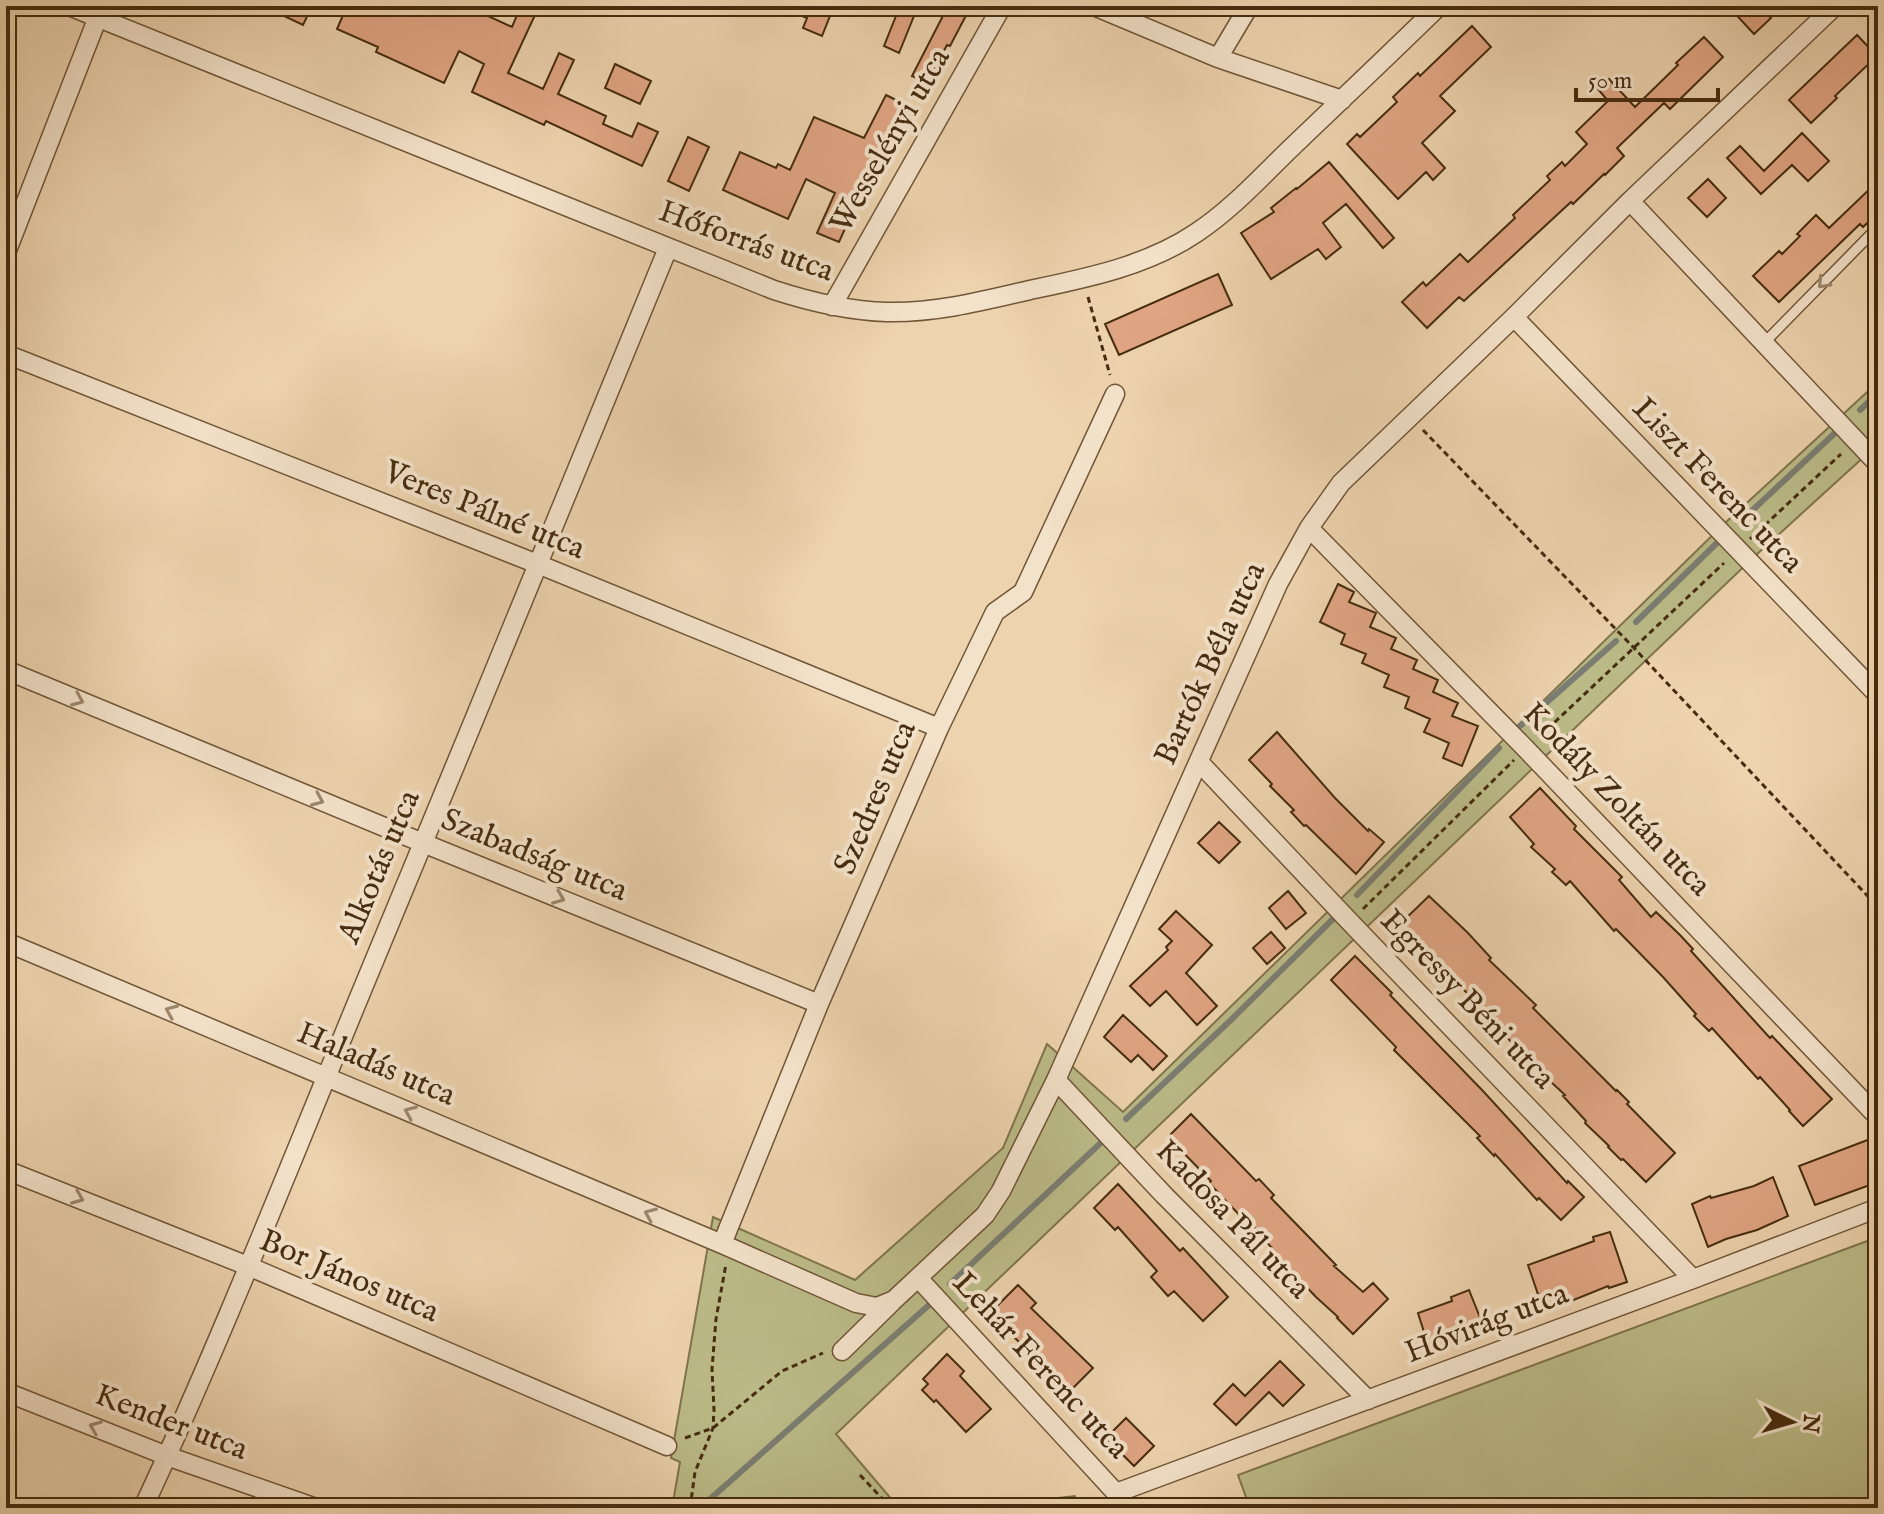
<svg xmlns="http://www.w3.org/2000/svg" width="1884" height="1514" viewBox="0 0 1884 1514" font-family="'IM FELL English',serif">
<rect width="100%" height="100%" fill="#edd3ae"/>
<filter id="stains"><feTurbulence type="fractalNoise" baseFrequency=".0025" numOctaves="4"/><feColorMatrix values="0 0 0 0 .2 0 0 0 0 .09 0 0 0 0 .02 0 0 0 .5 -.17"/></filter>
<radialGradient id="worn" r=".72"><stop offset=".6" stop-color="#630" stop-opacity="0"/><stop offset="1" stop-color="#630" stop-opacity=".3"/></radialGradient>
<path fill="#bb8" stroke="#80744c" stroke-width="2" d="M1878,382V444L1755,556L836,1434L899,1508H672L680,1462L671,1458L713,1217L855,1280L1003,1148L1047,1044L1123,1112L1725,523Z
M1878,1237V1508H1250L1238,1475Z
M1075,1496L1079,1508H972Z"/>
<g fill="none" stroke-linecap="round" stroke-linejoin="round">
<path stroke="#7b7e73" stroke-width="6" d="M1860,410L1878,393
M1741,521L1836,432
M1636,622L1720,540
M1520,726L1616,641
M1357,895L1499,748
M1126,1119L1233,1018L1335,917
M950,1284L1106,1138
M701,1507L929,1305"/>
</g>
<path fill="#e0a583" stroke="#462c0f" stroke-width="2" d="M263,6H312L303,25Z
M347,6H477L475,10L512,27L520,8L535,15L508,73L543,89L559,53L574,60L558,94L606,116L603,124L632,137L638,123L658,132L642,166L546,121L544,125L472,92L484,64L459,51L444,83L376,52L378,47L337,29Z
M778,6H834L822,36L803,28L807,18Z
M900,6H918L899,53L884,46Z
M948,6H971L950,46L947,45L927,83L912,76Z
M1728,6H1759L1771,18L1754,34Z
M1472,26L1491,47L1440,96L1455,111L1422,143L1445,168L1433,180L1426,172L1398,199L1347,144L1357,134L1360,137L1397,102L1393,97L1418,73L1420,76Z
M1857,35L1877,56L1835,96L1837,98L1811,123L1789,100Z
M1704,37L1723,57L1670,109L1664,103L1617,148L1624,156L1605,175L1604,174L1573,204L1571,202L1464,301L1459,297L1427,328L1402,302L1423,282L1426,286L1460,254L1468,262L1515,218L1513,215L1550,180L1547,176L1562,162L1565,166L1587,144L1576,132L1608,101L1598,89L1609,79L1635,107L1678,65L1676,63Z
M615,64L651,81L640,104L605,88Z
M886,95L914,109L902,133L893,128L866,188L872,191L865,206L857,202L839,242L817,233L835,193L806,179L788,219L723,190L740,152L776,168L778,164L790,170L814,117L864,138Z
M1802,133L1829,161L1808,181L1792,165L1761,194L1727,158L1740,146L1764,171Z
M688,137L709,147L689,191L668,181Z
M1329,162L1394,238L1383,248L1346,204L1323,223L1341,247L1326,259L1318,249L1271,279L1241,233L1274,212L1271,208L1296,188L1297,189Z
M1708,179L1726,198L1707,217L1688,198Z
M1878,181V213L1863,227L1860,224L1779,302L1753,276L1779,251L1782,254L1800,236L1797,234L1816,215L1829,228Z
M1218,274L1232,305L1119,355L1105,324Z
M1338,584L1354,592L1349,602L1376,613L1370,627L1396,638L1391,649L1417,660L1413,669L1438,680L1433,692L1458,703L1452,716L1478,726L1462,766L1443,758L1449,743L1424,732L1430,719L1405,708L1409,697L1384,687L1389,675L1362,663L1366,654L1341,644L1345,634L1320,622Z
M1277,732L1335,798L1368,831L1369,829L1384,842L1356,874L1306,825L1304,826L1291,812L1294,810L1270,786L1272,784L1249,760Z
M1540,788L1576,826L1574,829L1622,877L1619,880L1651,917L1656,912L1680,935L1693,949L1691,951L1770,1038L1772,1036L1832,1099L1803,1126L1789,1111L1790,1110L1760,1077L1758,1079L1712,1028L1709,1031L1694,1016L1696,1014L1663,977L1616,929L1614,931L1570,881L1566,885L1552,872L1555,869L1531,847L1534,844L1510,817Z
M1219,822L1240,842L1219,863L1198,843Z
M1288,891L1306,913L1286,929L1269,908Z
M1429,896L1468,933L1491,958L1489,960L1536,1005L1533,1008L1616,1091L1617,1090L1629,1102L1627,1104L1675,1153L1646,1182L1623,1159L1621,1160L1608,1147L1609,1146L1585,1123L1586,1121L1563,1096L1565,1095L1516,1049L1517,1048L1482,1011L1481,1013L1467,999L1470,996L1400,924Z
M1176,911L1212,945L1186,973L1217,1006L1197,1025L1166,991L1150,1006L1130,986L1168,950L1166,947L1172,941L1159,929Z
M1271,932L1285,948L1267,964L1253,948Z
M1355,956L1392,993L1390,995L1483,1091L1567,1183L1568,1181L1584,1197L1561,1220L1539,1198L1537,1200L1495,1154L1494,1156L1477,1138L1480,1136L1394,1050L1396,1047L1331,980Z
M1123,1015L1167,1056L1153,1070L1138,1055L1131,1062L1104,1037Z
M1191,1114L1256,1181L1259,1179L1274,1195L1271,1198L1336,1265L1334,1266L1363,1292L1373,1283L1388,1299L1353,1334L1337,1318L1338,1317L1316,1297L1294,1274L1248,1220L1246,1222L1209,1183L1211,1181L1168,1137Z
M1878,1136V1182L1815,1205L1799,1166Z
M1773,1177L1788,1216L1757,1230L1726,1239L1708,1247L1692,1204L1710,1196L1711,1198L1754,1186Z
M1118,1184L1180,1251L1183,1248L1228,1297L1203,1321L1174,1291L1168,1296L1151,1277L1157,1271L1118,1227L1115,1230L1094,1208Z
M1610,1232L1627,1282L1609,1288L1608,1286L1544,1312L1528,1265L1594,1241L1593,1237Z
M1018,1285L1036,1303L1031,1308L1093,1368L1066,1395L1018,1345L1020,1343L990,1313Z
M1469,1290L1485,1330L1430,1351L1418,1313L1452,1301L1451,1297Z
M947,1354L964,1371L960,1376L991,1409L966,1432L936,1400L934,1402L922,1390L928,1384L923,1379Z
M1280,1361L1304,1385L1283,1406L1269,1392L1236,1425L1214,1404L1233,1384L1245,1396Z
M1126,1418L1154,1446L1134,1466L1106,1438Z"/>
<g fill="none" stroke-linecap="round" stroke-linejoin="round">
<g stroke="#705637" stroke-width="12">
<path id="lane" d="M1764,343L1878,227"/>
</g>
<g stroke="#705637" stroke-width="21">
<path id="street" d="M69,6L774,290C811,302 848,311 887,312C936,313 983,301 1030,290C1087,278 1147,266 1196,233C1231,210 1260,178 1290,149C1340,101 1390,54 1439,6
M1094,6L1218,58L1342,100
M1218,58L1249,6
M1630,201L1878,464
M6,253L101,9
M832,306L1002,6
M1514,317L1878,695
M6,354L540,565L939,728
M1309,528L1526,749L1878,1117
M6,670L423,843L819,1004
M1199,762L1350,922L1693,1279
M6,942L722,1244L856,1303L877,1307L894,1300L985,1215L1001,1191L1056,1080L1278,584L1309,528L1341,483L1514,317L1630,201L1835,6
M1056,1080L1164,1195L1368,1400
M6,1170L248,1266L667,1446
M722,1244L819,1004L939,728L995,612L1023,592L1115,394
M919,1279L1116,1493L1693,1279L1878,1208
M842,1351L892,1302
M6,1392L167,1456L316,1508
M143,1508C223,1336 292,1159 365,983C466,738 569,494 668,248"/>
</g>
<path stroke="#462c0f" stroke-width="3" stroke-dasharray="6 4" stroke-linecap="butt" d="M1088,297L1110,375
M1869,426L1878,418
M1423,430L1634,648L1878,907
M1750,539L1841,454
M1540,736L1724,563
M1363,909L1514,760
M685,1438L713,1428L782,1371L823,1353
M860,1475L891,1508
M690,1508L695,1472L713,1428L714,1410L712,1369L716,1319L726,1264
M1048,1508L1097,1498"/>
<use href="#lane" stroke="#f3e2ca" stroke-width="9"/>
<use href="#street" stroke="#f3e2ca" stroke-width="18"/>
</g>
<defs><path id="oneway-chevron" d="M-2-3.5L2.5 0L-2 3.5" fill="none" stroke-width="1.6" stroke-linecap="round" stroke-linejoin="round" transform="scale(2)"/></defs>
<g stroke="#9c876c">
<use href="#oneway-chevron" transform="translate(1823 283) rotate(134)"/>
<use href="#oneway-chevron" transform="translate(78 700) rotate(23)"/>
<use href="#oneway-chevron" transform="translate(318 800) rotate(23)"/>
<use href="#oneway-chevron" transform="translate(559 898) rotate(22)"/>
<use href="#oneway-chevron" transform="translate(171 1011) rotate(-157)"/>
<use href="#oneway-chevron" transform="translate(410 1112) rotate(-157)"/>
<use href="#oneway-chevron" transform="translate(78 1198) rotate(22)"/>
<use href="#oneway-chevron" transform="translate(650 1214) rotate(-157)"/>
<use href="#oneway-chevron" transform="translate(95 1427) rotate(-158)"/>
</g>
<g text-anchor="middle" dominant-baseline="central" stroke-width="8" stroke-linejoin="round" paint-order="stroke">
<g font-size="32" fill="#462c0f" stroke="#f3e2ca">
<text transform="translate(891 141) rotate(-60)">Wesselényi utca</text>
<text transform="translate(746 242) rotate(20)">Hőforrás utca</text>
<text transform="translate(1717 486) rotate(46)">Liszt Ferenc utca</text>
<text transform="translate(484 511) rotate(22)">Veres Pálné utca</text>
<text transform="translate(1211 664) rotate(-65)">Bartók Béla utca</text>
<text transform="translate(876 798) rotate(-67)">Szedres utca</text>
<text transform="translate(1616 800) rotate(46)">Kodály Zoltán utca</text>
<text transform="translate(534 856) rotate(22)">Szabadság utca</text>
<text transform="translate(380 867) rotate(-67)">Alkotás utca</text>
<text transform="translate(1467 1000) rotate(46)">Egressy Béni utca</text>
<text transform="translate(376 1065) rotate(23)">Haladás utca</text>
<text transform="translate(1232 1220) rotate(46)">Kadosa Pál utca</text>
<text transform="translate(349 1277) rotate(23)">Bor János utca</text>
<text transform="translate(1487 1324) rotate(-21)">Hóvirág utca</text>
<text transform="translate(1040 1366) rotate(47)">Lehár Ferenc utca</text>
<text transform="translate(171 1423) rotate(21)">Kender utca</text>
</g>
</g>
<rect width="1884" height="1514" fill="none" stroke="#edd3ae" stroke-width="32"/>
<rect x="8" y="8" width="1868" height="1498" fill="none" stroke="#462c0f" stroke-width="4"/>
<rect x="16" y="16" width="1852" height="1482" fill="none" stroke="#462c0f" stroke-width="2"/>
<g transform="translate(1792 1422) rotate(95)" stroke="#f3e2ca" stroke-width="6" paint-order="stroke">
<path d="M0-6L14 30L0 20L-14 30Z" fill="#462c0f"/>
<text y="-12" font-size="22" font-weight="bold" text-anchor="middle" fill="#462c0f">N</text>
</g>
<path d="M1576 88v12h142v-12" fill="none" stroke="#462c0f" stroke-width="4"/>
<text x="1588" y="88" font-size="24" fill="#462c0f" stroke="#f3e2ca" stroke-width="6" paint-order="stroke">50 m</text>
<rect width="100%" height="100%" filter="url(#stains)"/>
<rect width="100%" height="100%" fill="url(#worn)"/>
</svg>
